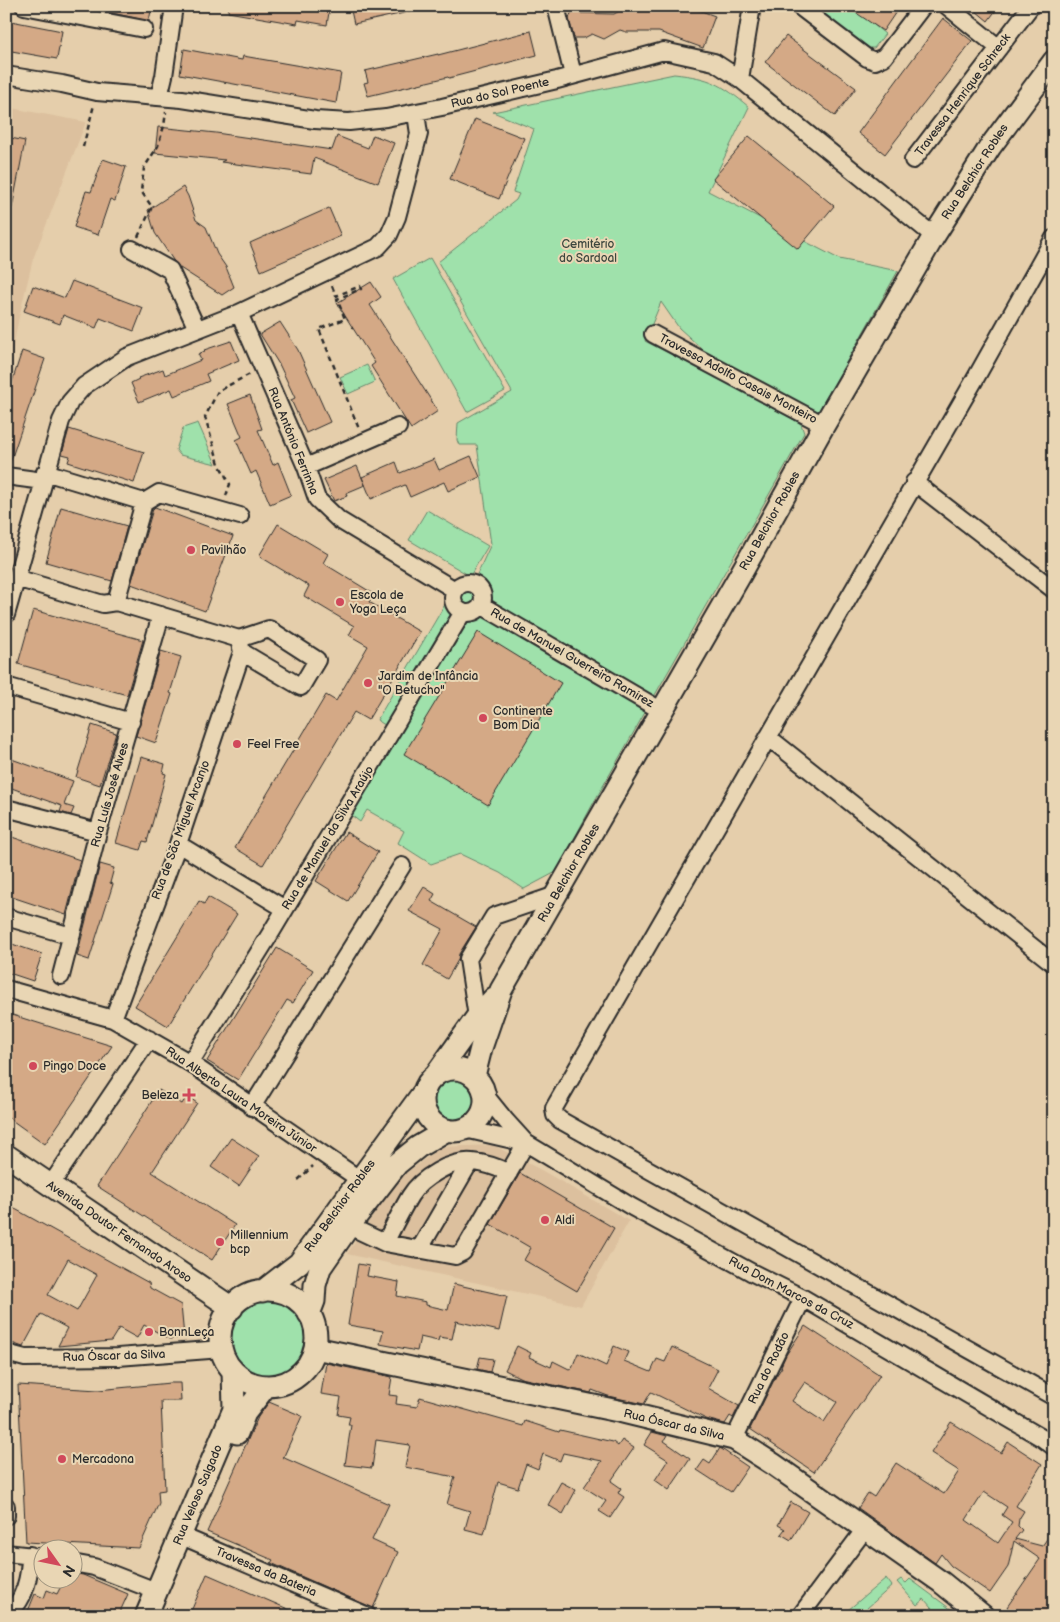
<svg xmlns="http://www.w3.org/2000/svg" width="1060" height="1622" viewBox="0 0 1060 1622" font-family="'Balsamiq Sans',sans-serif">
<rect width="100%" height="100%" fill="#e5ceab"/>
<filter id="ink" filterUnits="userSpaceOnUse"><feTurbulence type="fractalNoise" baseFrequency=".02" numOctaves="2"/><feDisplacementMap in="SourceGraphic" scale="10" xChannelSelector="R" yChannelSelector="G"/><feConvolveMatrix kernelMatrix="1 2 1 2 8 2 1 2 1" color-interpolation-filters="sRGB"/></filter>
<g filter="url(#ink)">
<path fill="#dcc09e" d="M6,107L86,122L33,259L19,317L6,383Z
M493,1145L543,1171L629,1221L581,1306L347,1254L396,1181L441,1147Z"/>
<path fill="#9fe1ab" stroke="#65866b" d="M812,6H851L885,34L874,48H869Z
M674,74C711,78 720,83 749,107L708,191L839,259L898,271L818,412L712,358L679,328L661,302L645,341L774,408L801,424L804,433L594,802L556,872L524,889L500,873L460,854L431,864L398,843L404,831L367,810L360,822L351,815L400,735L377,720L447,601L474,581L491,544L477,445H459L457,440L458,423L512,392L438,262L516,200L519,194L513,192L534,129L493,112Z
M430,258L505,391L467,412L393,279Z
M367,365L375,382L348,394L340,377Z
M198,423L216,464L180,455L176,450L183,428Z
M427,510L488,546L470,576L409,540Z
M431 1101a24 24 0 1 1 48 0a24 24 0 1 1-48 0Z
M230 1339a39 39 0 1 1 78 0a39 39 0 1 1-78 0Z
M886,1578L892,1586L858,1616H841Z
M901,1579L906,1583L910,1579L960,1616H939L924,1599L917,1605L897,1582Z"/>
<path fill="#d4a986" stroke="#2b2b2b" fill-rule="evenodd" d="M98,6H152L149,21L98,10Z
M229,6H330L327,25L298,20L297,24L228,12Z
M350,6H413V11L354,24Z
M629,6H688L715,16L703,48L659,32H626L620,30L604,39L592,34L584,38H574L569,19L571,13L614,14Z
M846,6H900L883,31Z
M970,6H999L988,21Z
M943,18L972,41L885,154L858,133Z
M6,20L62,31L57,59L6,50Z
M531,31L537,55L449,78L448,77L368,96L364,83L368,82L365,71L438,54V55Z
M786,36L856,88L835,116L765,62Z
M184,49L242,60L243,56L341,73L336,103L180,74Z
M475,119L524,138L499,199L450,179Z
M158,127L216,133L332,150L337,136L368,148L373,135L394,143L378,183L314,158L311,174L221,162L225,160L155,153Z
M749,136L834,206L798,249L713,179Z
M6,137L25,141L12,208H6Z
M103,159L126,167L115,201L110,199L98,235L74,227L86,191L91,192Z
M183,187L188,196L196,220L206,227L217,254L226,267L234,287L222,295L180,268L173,260L155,233L148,210Z
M329,208L341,236L261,271L250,243Z
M72,281L143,308L134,331L100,318L96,328L63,315L60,324L24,311L33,286L65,298Z
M371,282L381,297L370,305L438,411L411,429L371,366L375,363L337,303Z
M280,322L298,350L330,422L306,433L291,400L295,398L280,366L260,334Z
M231,341L239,360L206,374L209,381L174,396L171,389L139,402L131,383L139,379L138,378L163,369L165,375L201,360L198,354L205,351L204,350Z
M22,351L45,359L9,466H6V390L8,384L11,385Z
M250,395L262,429L258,430L273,465L278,462L291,495L270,504L256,471L251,474L236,440L242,437L228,404Z
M69,429L144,452L134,483L68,462L70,456L62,454Z
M471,456L480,477L448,491L444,482L410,497L405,485L371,499L362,477L396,462L400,473L434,459L439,470Z
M357,466L365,485L346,493L347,496L334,501L324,480Z
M61,507L127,526L112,581L46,562Z
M155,507L233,536L205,611L131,584L153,509Z
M278,524L328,554L323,563L374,594L369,602L420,632L368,720L354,712L263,865L235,848L326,695L336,701L368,646L349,635L354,626L304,596L309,586L259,556Z
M33,610L143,640L127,695L18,664Z
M478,632L561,683L488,805L404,754Z
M161,651L181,657L170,693L172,694L156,743L136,736Z
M92,725L116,733L100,785L76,777Z
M6,757L73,781L64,805L74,808L71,815L60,812L62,806L6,786Z
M141,757L165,764L163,773L166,774L147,842L143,841L140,850L116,843Z
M346,832L378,852L348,901L316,881Z
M6,835L80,860L66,915L6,895Z
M100,864L114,868L110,883L113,884L89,960L77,956Z
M424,887L435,894L431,901L476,927L459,954L458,960L447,979L423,965L443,929L409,911Z
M208,897L237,914L168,1026L135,1006L199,901L204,904Z
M6,942L42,954L33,981L6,972Z
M277,948L313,970L293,1003L287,1000L238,1080L207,1061Z
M6,1013L112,1046L45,1144L6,1116V1067L12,1057L6,1053Z
M159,1090L182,1104L187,1096L197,1103L152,1172L235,1225L212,1260L97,1186Z
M231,1138L259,1156L239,1186L211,1167Z
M520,1173L614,1228L577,1291L524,1260L531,1248L490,1224Z
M6,1204L149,1283L150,1288L181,1305L184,1337L170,1339L144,1325L137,1338L119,1328L111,1341L58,1346L67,1328L41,1314L23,1347L6,1341ZM68,1259L97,1275L77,1311L48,1295Z
M358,1264L369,1266L367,1276L399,1282L397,1296L426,1302V1305L448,1310L454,1284L507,1296L499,1331L456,1321L452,1339L439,1337L438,1341L420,1337L417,1351L380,1344L383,1331L348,1325Z
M805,1326L880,1375L814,1472L750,1429L776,1376L782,1367L781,1366L786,1355ZM805,1382L837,1402L824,1422L792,1401Z
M517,1346L531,1353L529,1357L551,1367L553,1361L571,1370L578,1353L606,1366L614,1346L628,1352L624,1361L651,1372L657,1359L665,1362L672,1347L718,1369L708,1388L739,1406L733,1418L730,1416L725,1424L706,1419L651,1392L644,1404L608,1396L592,1390L591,1393L521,1378L505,1370Z
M480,1357L493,1359L490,1372L477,1369Z
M326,1363L392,1377L389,1395L397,1396L396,1404L417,1407L420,1397L523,1426L525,1421L559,1432L560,1430L613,1442L618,1446L622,1440L634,1448L611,1481L621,1488L618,1493L624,1497L610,1518L599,1511L606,1501L584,1487L602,1461L563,1453L560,1461L543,1454L538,1469L526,1464L518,1488L498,1482L484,1534L465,1529L470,1511L447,1504L455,1477L405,1467L410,1445L376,1440L372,1468L345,1465L351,1425H348L350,1417L338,1415L341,1397L321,1394Z
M170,1383H180L181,1401H161L165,1490L158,1491L159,1503L139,1548L26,1542L18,1385L98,1390Z
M269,1402L302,1416L284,1456L282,1457L389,1504L372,1540L398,1552L373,1608L271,1563L273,1560L207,1532L258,1417Z
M951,1422L1001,1453L1008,1442L1042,1464L1016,1506L1024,1511L1019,1519L1018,1526L1022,1530L1015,1539L1042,1546L1054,1529V1616H1014L1007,1607L1040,1559L1014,1541L1008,1567L990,1593L951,1566L941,1554L935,1563L858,1508L868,1493L874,1497L896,1463L944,1494L959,1471L931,1453ZM984,1492L1007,1507L1002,1515L1012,1522L998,1543L966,1520Z
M652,1432L667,1436L664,1441L690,1459L669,1490L655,1480L668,1460L644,1445Z
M720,1448L748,1467L731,1492L697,1470L704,1460L710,1464Z
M561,1482L576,1490L563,1514L548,1505Z
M791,1502L808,1512L791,1540L781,1534L785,1529L778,1525Z
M72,1573L83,1575L128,1594L118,1616H26L35,1594L44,1598L47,1590L57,1594L64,1580H72Z
M207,1574L304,1616H189Z"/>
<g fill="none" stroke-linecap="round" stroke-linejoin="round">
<g stroke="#2b2b2b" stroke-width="20">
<path id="minor" d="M24,6L144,29
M556,6L573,75
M947,6L999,48
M800,7L867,58L875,61L884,57L923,6
M6,75L62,84L97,92L182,99L315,120L349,122L386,118L442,107L557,80L664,51L714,62L740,79L934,236
M740,79L752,6
M159,97L164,76L174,6
M913,160L1031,6
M1054,238L974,381L554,1108L555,1115L560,1120L1054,1397
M132,249L170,270L197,329
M239,313L306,467L317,499L339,520L455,590
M653,334L824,425
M306,467L398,427
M45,472L144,502
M6,476L43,481
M914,482L1054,590
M144,502L159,493L240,516
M16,578L103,604L116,602L239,639
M453 598a15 15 0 1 1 30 0a15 15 0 1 1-30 0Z
M116,602L144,502
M481,605L662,711
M6,615L61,421L70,402L84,386L127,357L239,313L378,247L389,235L397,217L419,134L416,113
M239,639L269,629L317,660L301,687L242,652
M6,686L131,722
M768,737L1054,964
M6,808L98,832
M178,844L285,909
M6,917L71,936
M61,976L98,832L161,615
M6,989L113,1019L190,1063L359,1179
M477,1017L468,959L494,916L556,895
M113,1019L178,844L242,652L239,639
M190,1063L272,931L463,612
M485,1095L506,1121L526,1143L632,1207L751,1272L803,1298L1042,1438L1054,1447
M252,1107L402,866
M465,1129L526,1143
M50,1186L149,1039
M349,1226L385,1243L455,1256L463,1252L526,1143
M385,1243C393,1227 401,1211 410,1196C421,1178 451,1160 472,1162C485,1163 497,1167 509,1173
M419,1250L470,1162
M6,1353L25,1358L118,1357L222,1349
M734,1439L803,1298
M6,1506V1516
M191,1540L368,1616
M6,1553L42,1557
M72,1563L94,1567L156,1591
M6,1614C25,1603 30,1575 30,1555
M800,1616L865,1529"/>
</g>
<g stroke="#2b2b2b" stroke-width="25">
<path id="major" d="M423 1100a31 31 0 1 1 62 0a31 31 0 1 1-62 0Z
M435,1076L477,1017L494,998
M474,1076L481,1048L501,990L739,577L824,425L934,236L990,147L1054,61
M6,1155L232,1308
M220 1338a48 48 0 1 1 96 0a48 48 0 1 1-96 0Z
M263,1291L299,1263L425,1090
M309,1314L314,1301L315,1285L320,1268L349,1226L397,1164L418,1147L447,1130
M315,1348L623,1412L734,1439L773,1464L941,1582L983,1616
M237,1433L245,1413L266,1386
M146,1616L234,1409L233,1371"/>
</g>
<path stroke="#2b2b2b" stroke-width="2.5" stroke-dasharray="5 4" stroke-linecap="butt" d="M83,147L94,105
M138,237L152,207L141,191L144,168L158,146L164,126L166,112
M332,286L336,296L360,286L361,289L337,299L345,319L319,329L359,429
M226,496L230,484L219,464L205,417L218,391L250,374
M298,1180L313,1166"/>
<use href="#minor" stroke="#e9d6b4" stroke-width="16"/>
<use href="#major" stroke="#e9d6b4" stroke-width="21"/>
</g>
</g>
<g fill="#d1495b" stroke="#e9d6b4" stroke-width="2">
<circle cx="191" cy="550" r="5"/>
<circle cx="340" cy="602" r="5"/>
<circle cx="368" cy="683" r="5"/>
<circle cx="483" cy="718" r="5"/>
<circle cx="237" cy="744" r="5"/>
<circle cx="33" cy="1066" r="5"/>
<path d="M186.5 1087.5h5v5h5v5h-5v5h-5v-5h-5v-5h5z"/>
<circle cx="545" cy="1220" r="5"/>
<circle cx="220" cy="1242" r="5"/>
<circle cx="149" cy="1332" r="5"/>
<circle cx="62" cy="1459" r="5"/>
</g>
<g text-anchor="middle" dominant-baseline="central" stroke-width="4" stroke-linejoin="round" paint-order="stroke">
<g font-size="12" fill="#2b2b2b" stroke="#e9d6b4">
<text transform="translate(500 93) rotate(-13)">Rua do Sol Poente</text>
<text transform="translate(963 95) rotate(-53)">Travessa Henrique Schreck</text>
<text transform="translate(975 172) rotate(-57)">Rua Belchior Robles</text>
<text transform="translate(738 379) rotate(28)">Travessa Adolfo Casais Monteiro</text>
<text transform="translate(293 441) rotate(68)">Rua António Ferrinha</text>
<text transform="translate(770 521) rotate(-61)">Rua Belchior Robles</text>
<text transform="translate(572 658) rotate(30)">Rua de Manuel Guerreiro Ramirez</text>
<text transform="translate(110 795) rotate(-74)">Rua Luís José Alves</text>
<text transform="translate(181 830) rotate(-70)">Rua de São Miguel Arcanjo</text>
<text transform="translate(328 838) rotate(-59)">Rua de Manuel da Silva Araújo</text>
<text transform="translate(569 873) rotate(-60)">Rua Belchior Robles</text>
<text transform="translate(241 1100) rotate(34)">Rua Alberto Laura Moreira Júnior</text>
<text transform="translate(340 1206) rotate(-54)">Rua Belchior Robles</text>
<text transform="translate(119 1232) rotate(34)">Avenida Doutor Fernando Aroso</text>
<text transform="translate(791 1293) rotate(28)">Rua Dom Marcos da Cruz</text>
<text transform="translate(114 1356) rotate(-2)">Rua Óscar da Silva</text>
<text transform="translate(769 1368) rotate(-64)">Rua do Rodão</text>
<text transform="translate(674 1425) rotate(13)">Rua Óscar da Silva</text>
<text transform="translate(198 1495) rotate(-67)">Rua Veloso Salgado</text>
<text transform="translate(266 1572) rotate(23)">Travessa da Bateria</text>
</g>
<g font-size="12" fill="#3c463e" stroke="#e9d6b4">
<text x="588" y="244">Cemitério<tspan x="588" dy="14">do Sardoal</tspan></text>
</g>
<g font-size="12" fill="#2b2b2b" stroke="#e9d6b4" text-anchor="start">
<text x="201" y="550">Pavilhão</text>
<text x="350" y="595">Escola de<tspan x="350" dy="14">Yoga Leça</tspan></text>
<text x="378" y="676">Jardim de Infância<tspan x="378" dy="14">"O Betucho"</tspan></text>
<text x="493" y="711">Continente<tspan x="493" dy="14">Bom Dia</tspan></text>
<text x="247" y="744">Feel Free</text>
<text x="43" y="1066">Pingo Doce</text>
<text x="179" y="1095" text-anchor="end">Beleza</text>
<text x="555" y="1220">Aldi</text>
<text x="230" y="1235">Millennium<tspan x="230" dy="14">bcp</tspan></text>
<text x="159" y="1332">BonnLeça</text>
<text x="72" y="1459">Mercadona</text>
</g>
</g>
<rect width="1060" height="1622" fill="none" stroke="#e9d6b4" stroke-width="25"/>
<rect x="12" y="12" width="1035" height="1597" fill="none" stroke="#2b2b2b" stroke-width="2" filter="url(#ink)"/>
<g transform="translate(58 1564) rotate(123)"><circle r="24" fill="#e9d6b4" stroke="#9d927d"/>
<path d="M0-4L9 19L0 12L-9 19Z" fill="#d1495b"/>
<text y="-8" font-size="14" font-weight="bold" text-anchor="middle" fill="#2b2b2b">N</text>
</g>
</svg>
